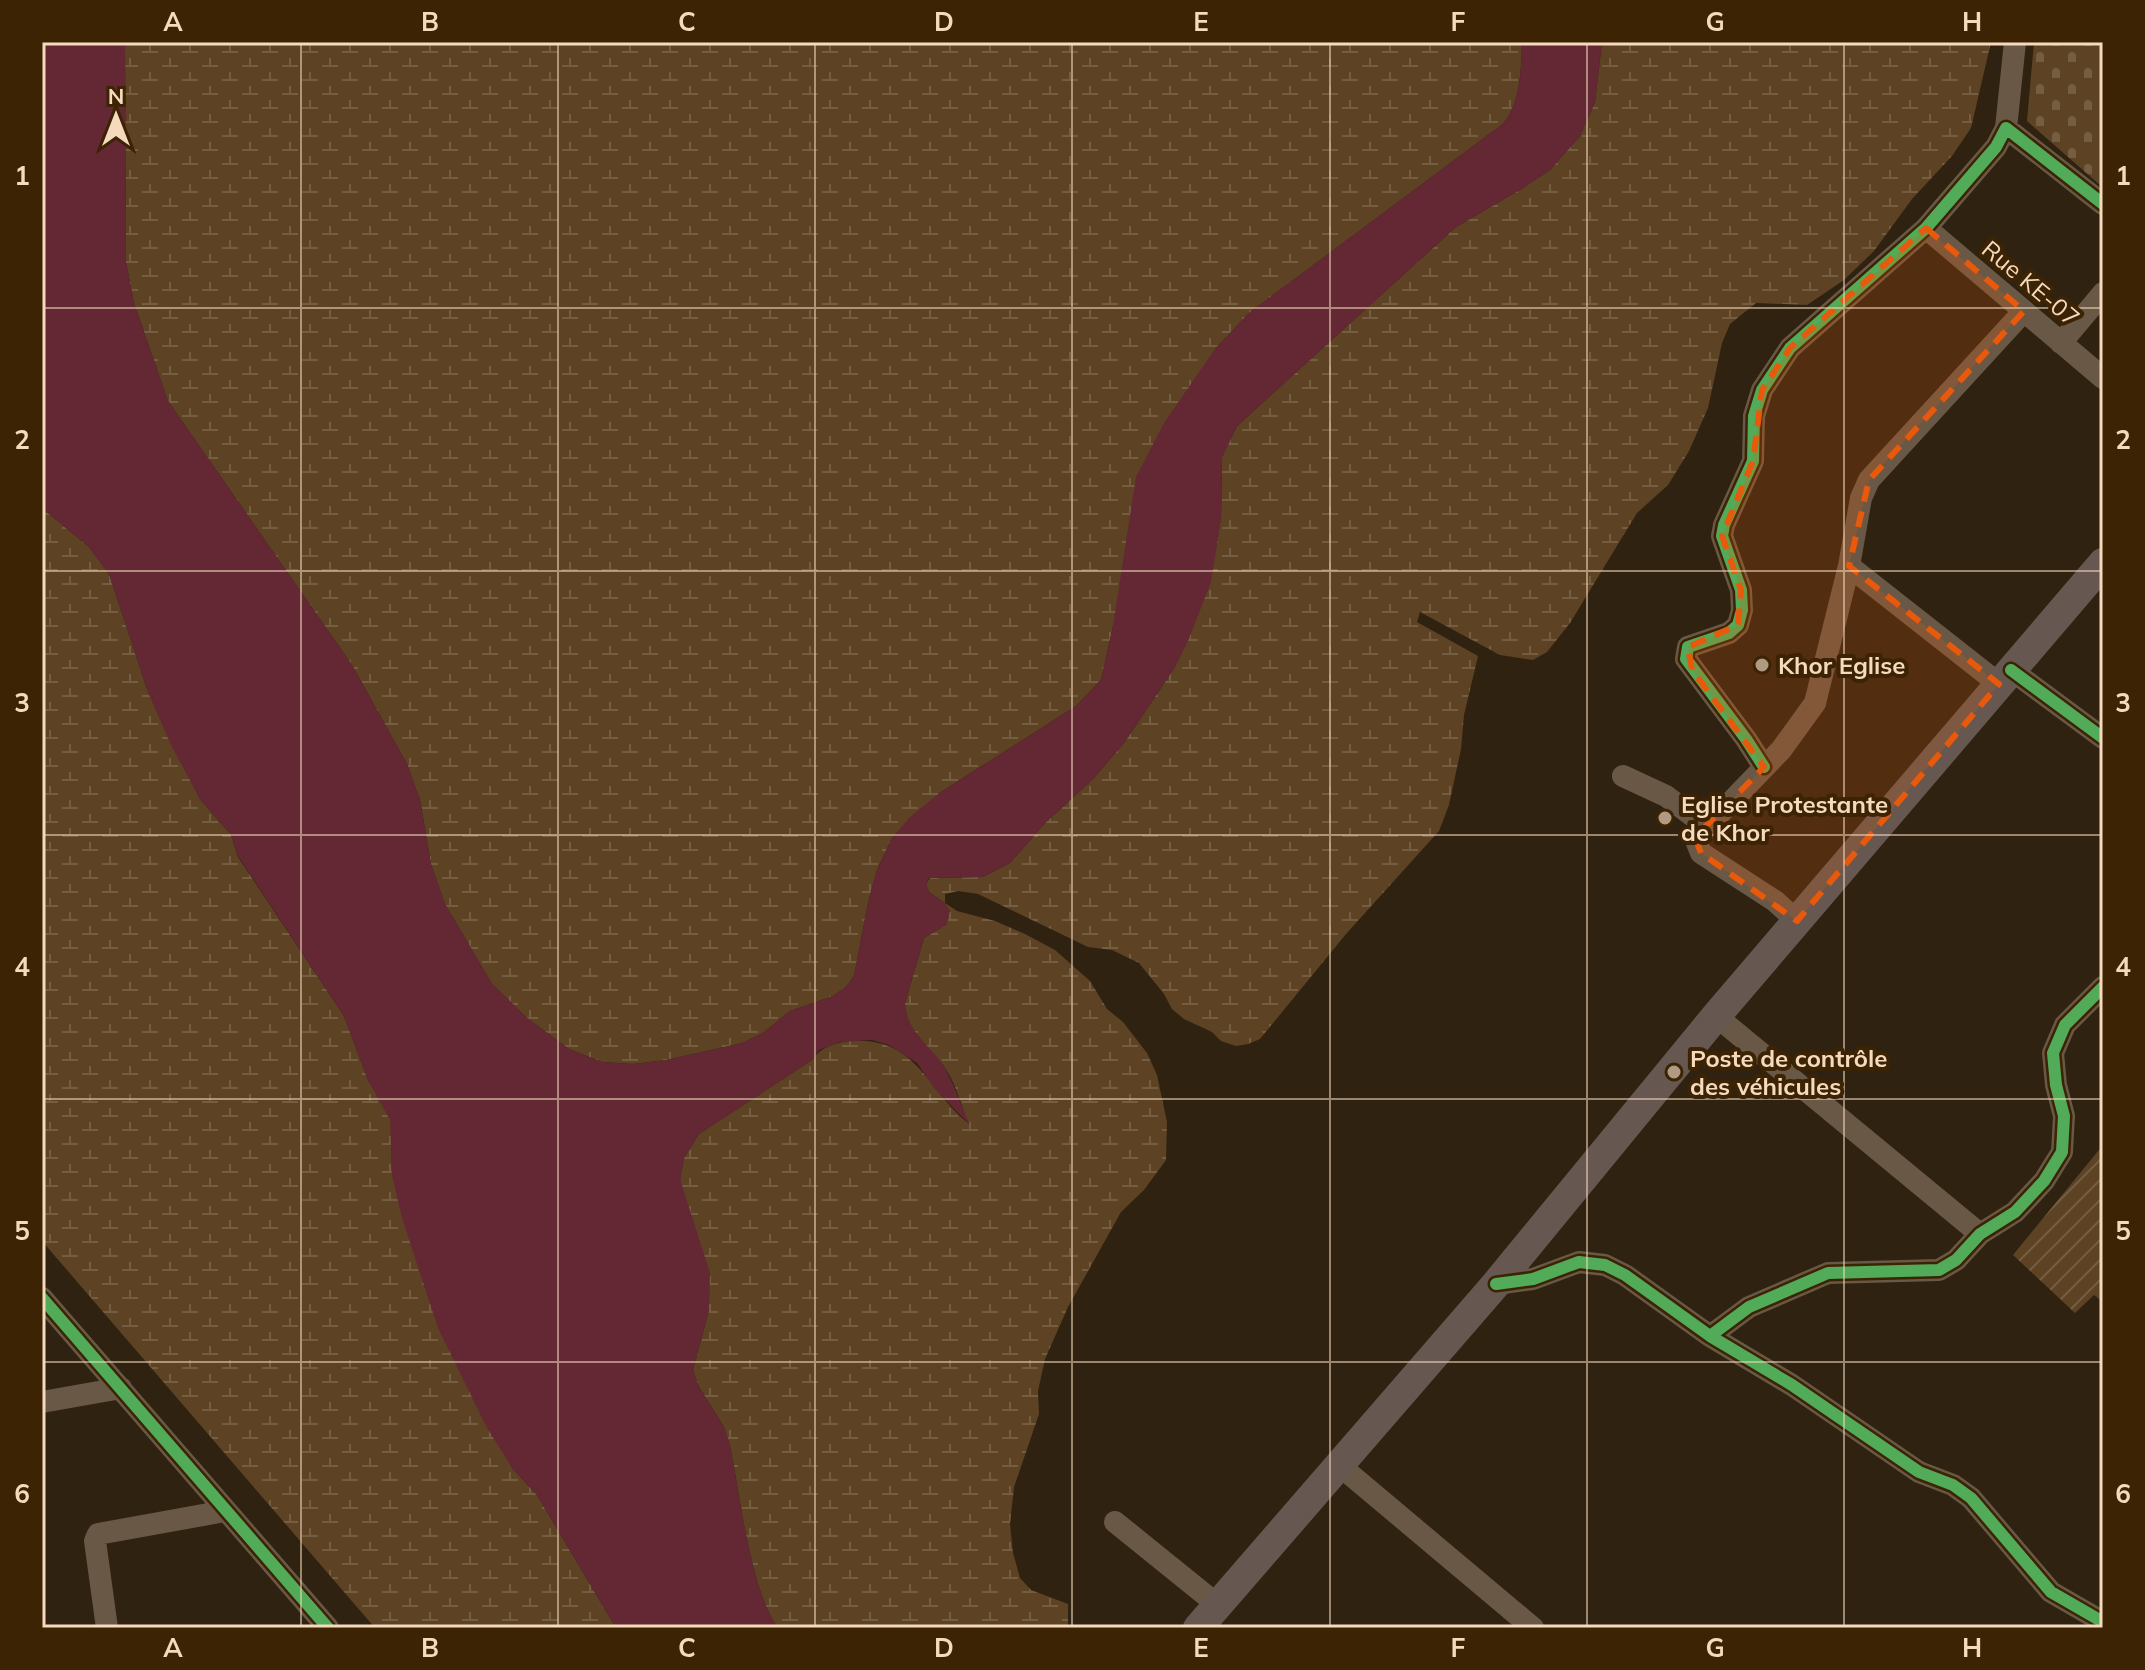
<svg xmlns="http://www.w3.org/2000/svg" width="2145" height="1670" viewBox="0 0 2145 1670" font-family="Mulish,sans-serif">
<defs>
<pattern id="wetland-marsh" width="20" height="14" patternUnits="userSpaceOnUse" patternTransform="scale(2)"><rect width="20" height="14" fill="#5d4224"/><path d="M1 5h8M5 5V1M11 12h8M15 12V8" fill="none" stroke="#755d42"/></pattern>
<pattern id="cemetery-stones" width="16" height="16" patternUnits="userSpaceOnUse" patternTransform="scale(2)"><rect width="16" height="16" fill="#5d4224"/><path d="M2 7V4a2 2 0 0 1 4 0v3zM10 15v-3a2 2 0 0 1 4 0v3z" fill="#755d42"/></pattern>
<pattern id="garden-furrows" width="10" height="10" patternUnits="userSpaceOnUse" patternTransform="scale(2)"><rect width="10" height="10" fill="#5d4224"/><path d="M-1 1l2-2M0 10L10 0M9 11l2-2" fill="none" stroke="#755d42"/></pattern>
</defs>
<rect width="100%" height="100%" fill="#2f2211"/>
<path fill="url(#wetland-marsh)" d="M125,42H1522C1521,69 1521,100 1504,123L1249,313L1215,349L1113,626L1101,680L1076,706L941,792L892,838L877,870L868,903L854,976L846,987L833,996L790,1011L763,1033L742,1043L666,1060L633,1064L602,1062L569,1049L527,1018L492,984L445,904L431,864L420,800L407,764L352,665L168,401L134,303L126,262Z
M1602,42H1991L1971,128L1952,156L1912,199L1874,251L1844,280L1807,305L1756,303L1730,324L1722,343L1708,408L1689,451L1668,485L1637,513L1570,623L1547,652L1533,660L1500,655L1420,612L1417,622L1478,656L1464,715L1461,749L1449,805L1439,831L1346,934L1260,1039L1248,1044L1236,1046L1221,1041L1212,1032L1184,1019L1172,1009L1164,994L1139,963L1112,950L1088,947L978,894L958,891L945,894V903L957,911L995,921L1025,934L1055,950L1090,981L1107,1009L1123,1022L1147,1053L1157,1075L1167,1122L1166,1160L1144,1190L1121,1212L1068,1307L1045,1359L1038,1391L1039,1414L1014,1487L1010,1524L1013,1553L1020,1578L1031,1590L1068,1604V1628H778C750,1590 740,1494 730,1446L724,1427L699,1387L693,1370L709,1310L680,1179L684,1158L699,1134L812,1060C821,1047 834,1043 850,1041C916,1036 925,1087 968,1123C961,1105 956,1084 945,1068C931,1047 905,1031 905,1003L924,938L947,924L945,903L929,892L926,884L930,878L983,877L1010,863L1045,823L1093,779L1124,743L1175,667L1221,519L1222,457L1237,426L1456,227L1523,188L1550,170L1580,136L1595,102Z
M42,508L89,547L109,574L148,692L200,799L231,835L238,857L344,1016L368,1080L391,1120L392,1175L512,1468L537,1495L616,1628H375L42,1241Z"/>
<path fill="url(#cemetery-stones)" d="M2034,42H2103V185H2100L2027,121Z"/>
<path fill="url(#garden-furrows)" d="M2103,1145V1302L2094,1295L2075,1313L2013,1255Z"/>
<path fill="#632834" d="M42,42H125L126,262L134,303L168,401L352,665L407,764L420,800L431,864L445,904L492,984L527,1018L569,1049L602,1062L633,1064L666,1060L742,1043L763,1033L790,1011L833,996L846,987L854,976L868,903L877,870L892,838L909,818L941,792L1076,706L1101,680L1113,626L1136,477L1164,423L1215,349L1249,313L1504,123C1521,100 1521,69 1522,42H1602L1595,102L1580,136L1550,170L1523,188L1456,227L1237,426L1222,457L1221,519L1211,582L1188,641L1175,667L1124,743L1093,779L1045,823L1010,863L983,877L929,878L926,884L929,892L945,903L950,911L947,924L924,938L905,1003C905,1032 935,1048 947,1072C956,1089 962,1108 970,1125L934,1088L917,1063L889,1045L872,1040L840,1042L819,1050L812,1060L699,1134L684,1158L680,1179L710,1273L709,1310L693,1370L699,1387L724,1427L730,1446C740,1494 750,1590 778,1628H616L537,1495L512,1468L486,1426L438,1328L402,1218L392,1175L390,1120L368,1080L344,1016L238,856L231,835L200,799L170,743L148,692L109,574L89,547L42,508Z"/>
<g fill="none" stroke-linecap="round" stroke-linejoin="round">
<path stroke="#695845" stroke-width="22" d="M2006,128L2015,42
M1926,228L2103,378
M2061,343L2103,293
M1849,566L1999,684
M2011,670L2103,738
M1764,767L1746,739L1686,659L1688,647L1729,633L1738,625L1742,610L1741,590L1722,536L1724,525L1753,461L1754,416L1762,390L1790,348L1926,228L1996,147L2006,128L2103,204
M1623,776L1666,796L1706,826
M1797,921L1775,901L1701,853L1697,843L1699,835L1781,750L1815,703L1849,566L1861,498L1869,480L2024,311
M1716,1016L1980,1234
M1496,1284L1533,1279L1579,1262L1605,1265L1625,1275L1710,1336L1792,1385L1919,1472L1953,1485L1971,1498L2051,1592L2103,1622
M42,1298L328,1628
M1710,1336L1749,1307L1828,1273L1939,1270L1956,1260L1980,1234L2015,1212L2044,1181L2062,1152L2064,1116L2056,1085L2053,1053L2065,1025L2103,987
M42,1402L121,1388
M1339,1465L1533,1628
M1115,1522L1219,1606
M107,1628L95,1541L98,1534L225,1511"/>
<path stroke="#665850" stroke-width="30" d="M1198,1628L1496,1284L1716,1016L2103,563"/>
<g stroke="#3c2304" stroke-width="17">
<path id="cycleway" d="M2011,670L2103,738
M1764,767L1746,739L1686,659L1688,647L1729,633L1738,625L1742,610L1741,590L1722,536L1724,525L1753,461L1754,416L1762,390L1790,348L1926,228L1996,147L2006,128L2103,204
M1496,1284L1533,1279L1579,1262L1605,1265L1625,1275L1710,1336L1792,1385L1919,1472L1953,1485L1971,1498L2051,1592L2103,1622
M42,1298L328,1628
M1710,1336L1749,1307L1828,1273L1939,1270L1956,1260L1980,1234L2015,1212L2044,1181L2062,1152L2064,1116L2056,1085L2053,1053L2065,1025L2103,987"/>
</g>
<use href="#cycleway" stroke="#51ab58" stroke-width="12"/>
</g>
<path fill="#e8590c" fill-opacity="0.2" stroke="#e8590c" stroke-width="6" stroke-dasharray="16 10" stroke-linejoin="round" d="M1926,228L2024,311L1869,480L1849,566L1999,684L1797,921L1701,853L1697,843L1706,826L1764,767L1692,670L1688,647L1738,625L1741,590L1722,536L1753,461L1762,390L1790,348Z"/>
<path fill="none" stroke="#f5dabe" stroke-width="2" stroke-opacity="0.55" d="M301,42V1628M558,42V1628M815,42V1628M1072,42V1628M1330,42V1628M1587,42V1628M1844,42V1628M42,308H2103M42,571H2103M42,835H2103M42,1099H2103M42,1362H2103"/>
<g fill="#b09a81" stroke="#3c2304" stroke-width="3">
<circle cx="1762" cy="665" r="8"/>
<circle cx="1665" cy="818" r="8"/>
<circle cx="1674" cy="1072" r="8"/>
</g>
<g text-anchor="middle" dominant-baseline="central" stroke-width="8" stroke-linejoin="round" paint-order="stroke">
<g font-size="24" fill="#f5dabe" stroke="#3c2304">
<text transform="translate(2031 283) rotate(40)">Rue KE-07</text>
</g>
<g font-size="24" font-weight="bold" fill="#f5dabe" stroke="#3c2304" text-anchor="start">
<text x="1778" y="665">Khor Eglise</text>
<text x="1681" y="804">Eglise Protestante<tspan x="1681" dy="28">de Khor</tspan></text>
<text x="1690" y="1058">Poste de contrôle<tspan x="1690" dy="28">des véhicules</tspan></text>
</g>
</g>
<rect width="2145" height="1670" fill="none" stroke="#3c2304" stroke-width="88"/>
<g transform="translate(116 116)" stroke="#3c2304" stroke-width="6" paint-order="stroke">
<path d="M0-6L14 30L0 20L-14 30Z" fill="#f5dabe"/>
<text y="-12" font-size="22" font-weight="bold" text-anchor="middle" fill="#f5dabe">N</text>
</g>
<rect x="44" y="44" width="2057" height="1582" fill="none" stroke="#f5dabe" stroke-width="3"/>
<g font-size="26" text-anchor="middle" font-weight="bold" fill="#f5dabe">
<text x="173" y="31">A</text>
<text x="430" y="31">B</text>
<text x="687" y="31">C</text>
<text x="944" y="31">D</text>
<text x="1201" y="31">E</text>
<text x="1458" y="31">F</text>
<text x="1715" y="31">G</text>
<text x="1972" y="31">H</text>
<text x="22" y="185">1</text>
<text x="2123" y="185">1</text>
<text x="22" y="449">2</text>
<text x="2123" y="449">2</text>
<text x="22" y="712">3</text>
<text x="2123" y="712">3</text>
<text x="22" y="976">4</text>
<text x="2123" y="976">4</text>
<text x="22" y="1240">5</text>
<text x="2123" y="1240">5</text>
<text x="22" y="1503">6</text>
<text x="2123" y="1503">6</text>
<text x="173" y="1657">A</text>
<text x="430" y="1657">B</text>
<text x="687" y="1657">C</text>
<text x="944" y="1657">D</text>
<text x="1201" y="1657">E</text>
<text x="1458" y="1657">F</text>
<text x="1715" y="1657">G</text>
<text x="1972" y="1657">H</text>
</g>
</svg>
